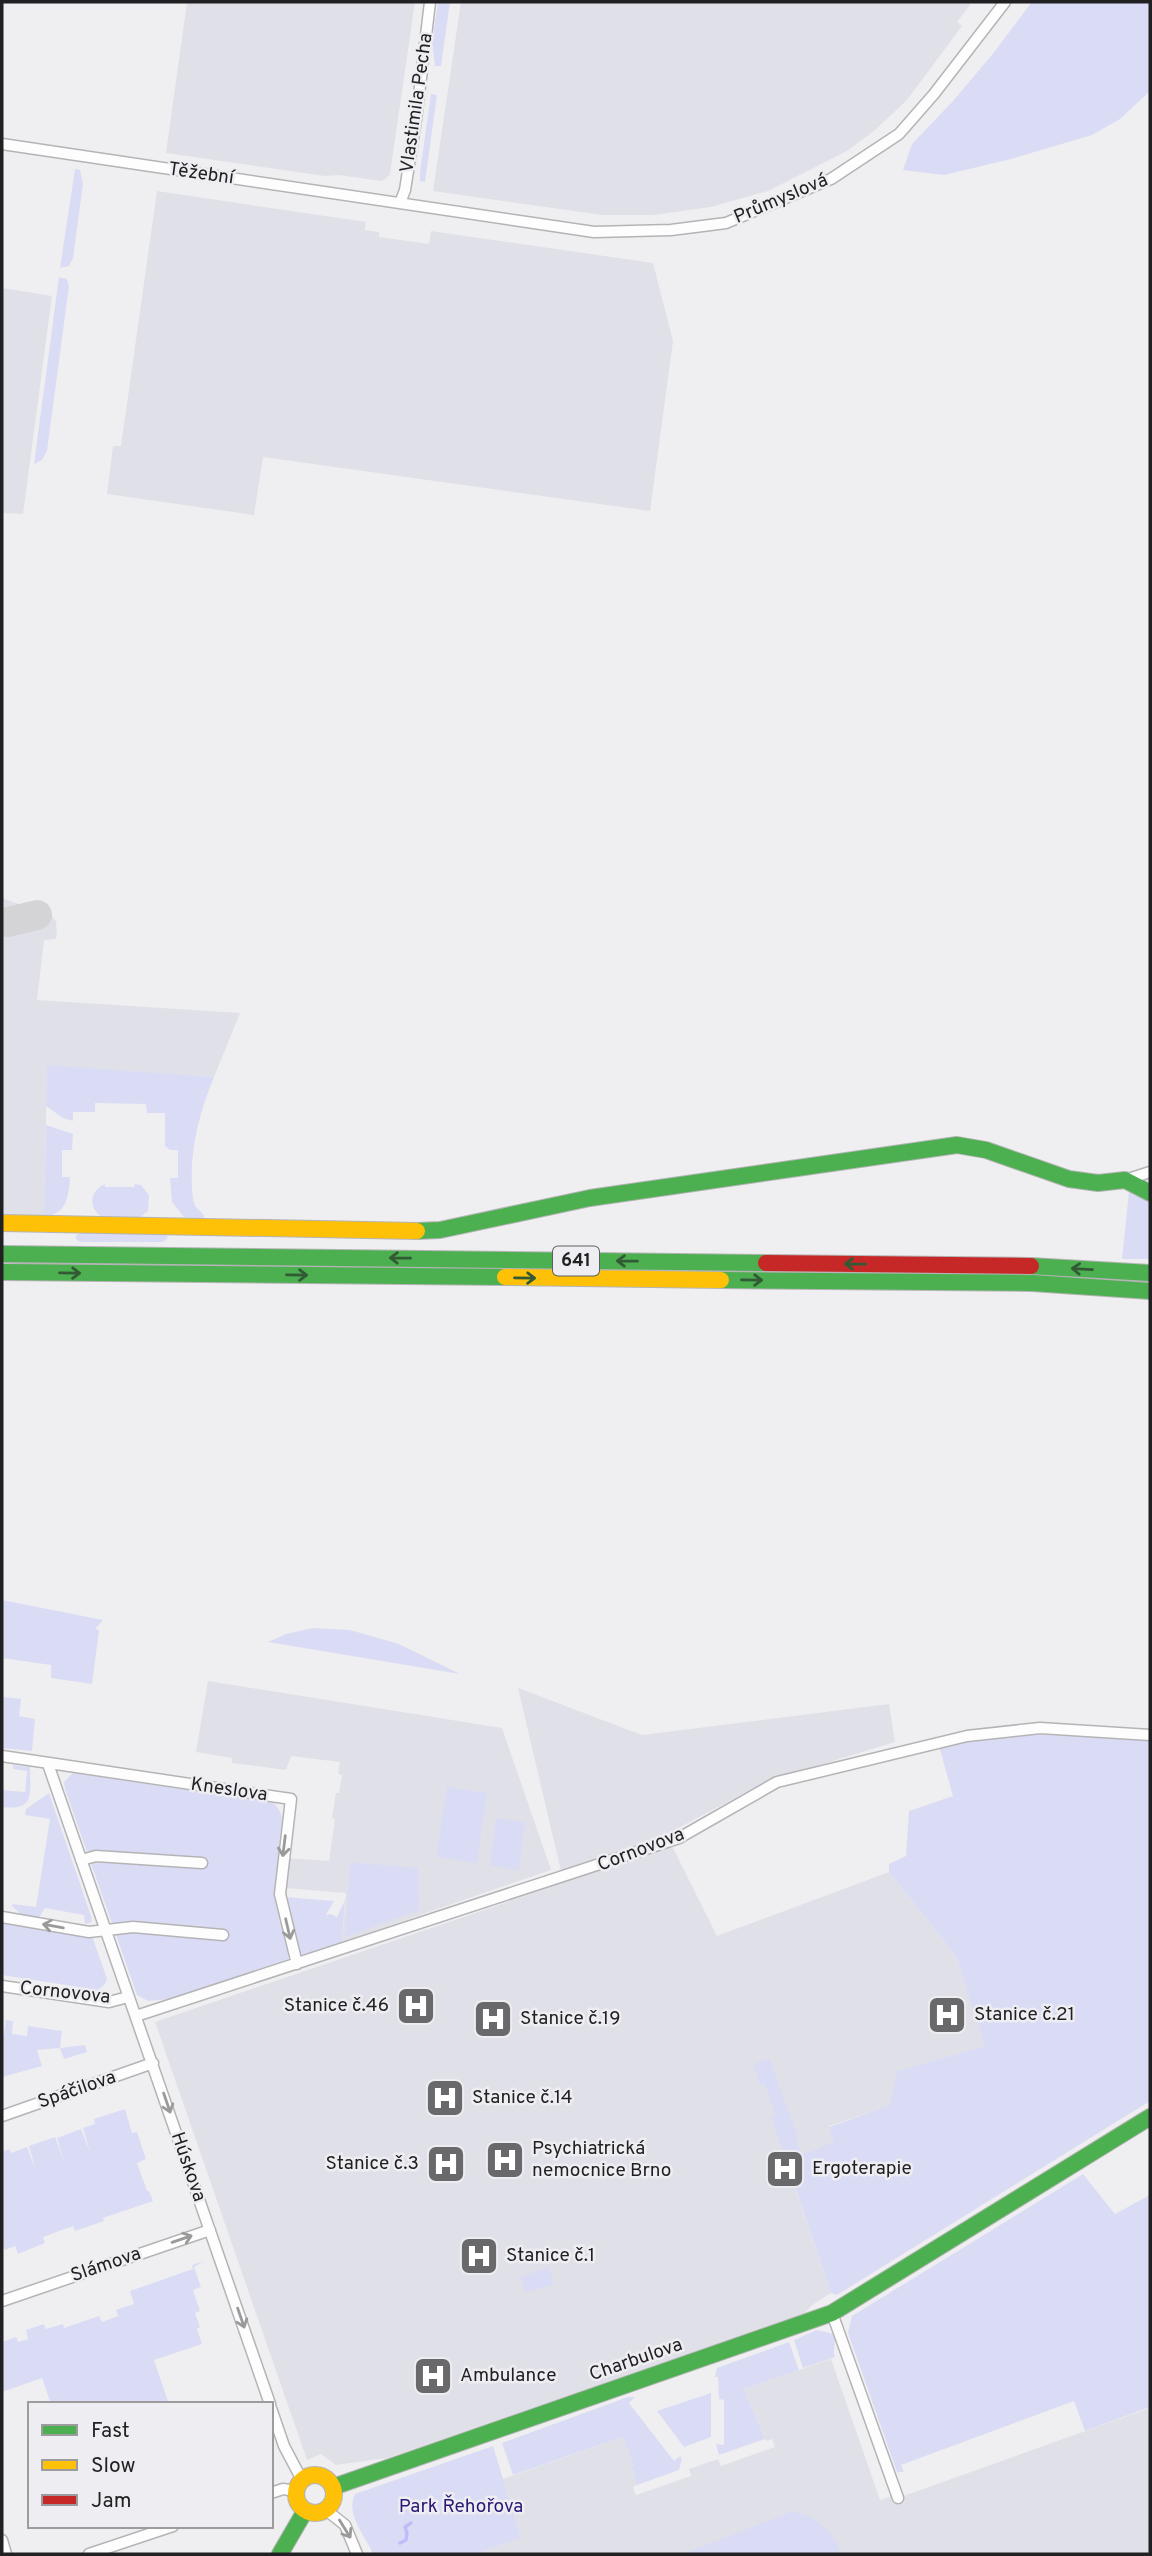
<svg xmlns="http://www.w3.org/2000/svg" width="1152" height="2556" viewBox="0 0 1152 2556" font-family="Overpass,sans-serif">
<rect width="100%" height="100%" fill="#efeff1"/>
<path fill="#e0e1e8" d="M187,2H415L390,174L387,178L381,181L339,175L325,176L166,153Z
M461,2H972L957,22L962,26L907,100L874,131L847,151L768,191L711,207L653,215H602L433,191Z
M157,191L366,222L365,230L379,232V237L429,244L431,231L653,263L673,341L650,511L263,457L254,515L107,494L113,446H121Z
M2,288L52,296L23,514L2,513Z
M2,898L52,916L56,921L57,936L55,939L44,940L37,1000L240,1013L214,1077L47,1066L44,1216L2,1215Z
M208,1681L502,1728L551,1870L342,1942L346,1893L285,1888L287,1858L329,1861L335,1819L332,1818L336,1793H339L342,1775L338,1774L340,1762L291,1756L286,1770L232,1763V1758L196,1752Z
M518,1688L642,1735L889,1704L895,1742L767,1781L667,1834L561,1871Z
M672,1846L717,1936L889,1872L956,1956L986,2046L897,2071L891,2105L829,2126L833,2142L790,2173L831,2293L812,2305L804,2314L387,2458L336,2465L321,2454L307,2460L155,2022Z
M831,2359L880,2500L892,2496L893,2499L898,2498L1150,2408V2554H476L521,2538L503,2479L623,2437L633,2465L631,2467L637,2485L633,2487L636,2495L691,2476L689,2469L718,2459L721,2466L775,2447L772,2439L766,2441L744,2389Z"/>
<path fill="#dadcf5" d="M438,2H450L441,66H435L432,43Z
M1032,2H1150V91L1120,119L1092,135L1011,159L944,175L903,170L912,144L953,101L991,56Z
M431,94L437,95L425,182L420,181V172Z
M75,169L80,170L83,184L73,258L69,266L60,268Z
M59,277L67,279L69,286L47,451L42,460L34,464Z
M47,1065L214,1077C198,1116 188,1156 193,1199L195,1206L204,1215L203,1220L184,1217L172,1202L170,1178H178V1150H170L165,1146V1113H147L146,1104L95,1103V1112H73V1121L63,1118L46,1106Z
M46,1125L73,1134L72,1150H62V1177H70C69,1194 67,1216 44,1216Z
M105,1184V1187H134L135,1184L141,1185L149,1195L148,1211L139,1218L102,1217C88,1208 89,1191 105,1184Z
M1129,1191L1150,1196V1259H1122Z
M85,1232L166,1234L168,1238L163,1242H80L76,1239V1235Z
M2,1600L103,1620L95,1629L99,1630L92,1684L51,1678V1665L2,1658Z
M313,1628L350,1630L399,1644L460,1674L268,1642L286,1634Z
M2,1697L21,1699L19,1716L35,1719L32,1751L2,1748Z
M1015,1734L1150,1738V2101L837,2295L831,2293L771,2116L775,2114L765,2084L760,2085L753,2064L769,2058L798,2137L796,2139L800,2151L805,2154L833,2142L829,2127L890,2105L897,2071L985,2046L956,1956L889,1872V1864L906,1856L909,1811L953,1796L939,1746L969,1739Z
M13,1765L30,1767C30,1793 36,1811 2,1807V1790L25,1792L27,1771L13,1769Z
M73,1773L274,1803L280,1811L282,1819L274,1896H279L289,1944L288,1959L171,1999L148,2001L137,1995L65,1789L64,1782Z
M447,1787L487,1793L477,1863L436,1857Z
M49,1793L91,1916L92,1922L85,1924L84,1915L45,1908L38,1919L24,1917L12,1906L13,1904L36,1907L50,1819L25,1815L26,1809Z
M496,1818L525,1822L519,1870L490,1866Z
M350,1862L418,1868L419,1910L345,1937Z
M285,1897L334,1901L326,1915L331,1914L337,1917L345,1900L342,1942L306,1956L298,1952Z
M2,1923L92,1936L107,1979L105,1984L98,1990L2,1975Z
M6,2020L13,2021L12,2034L27,2036L28,2026L62,2031L60,2048L85,2045L87,2052L64,2059L60,2048L37,2050L42,2066L2,2077V2034H4Z
M125,2109L132,2133L137,2132L146,2159L137,2163L147,2191H149L153,2201L103,2218L104,2221L75,2231L73,2226L43,2237L45,2243L18,2254L15,2246L5,2250L2,2243V2152L9,2149L11,2153L27,2147L36,2171L29,2146L55,2137L64,2161L57,2138L81,2129L90,2152L83,2128L95,2124L94,2119Z
M1083,2174L1115,2214L1150,2195V2407L1085,2431L1074,2401L901,2465L904,2472H897L848,2333L852,2316Z
M204,2261L194,2267L201,2287L193,2290L200,2311L195,2313L200,2327L197,2329L202,2344L154,2360L169,2404H51L42,2378L2,2392V2342L16,2337L18,2342L28,2339L26,2330L44,2324L46,2329L63,2324L64,2328L99,2316L102,2322L118,2316L116,2310L134,2304L130,2291L193,2269L192,2265Z
M549,2267L554,2284L526,2293L520,2277Z
M817,2330L834,2334C837,2342 832,2349 835,2357L803,2368L794,2340Z
M789,2342L799,2370L744,2389L765,2439L719,2455L716,2444L724,2445V2400L719,2399L718,2377H715L717,2368Z
M711,2393V2437L684,2447L657,2411Z
M628,2397H635L629,2403L674,2461L680,2456L682,2459L679,2470L637,2485L631,2466L633,2465L623,2437L513,2475L502,2443Z
M493,2446L521,2538L476,2554H373C365,2535 345,2515 355,2494Z
M793,2511C818,2518 833,2529 841,2554H683Z"/>
<g fill="none" stroke-linecap="round" stroke-linejoin="round">
<path stroke="#bdbef9" stroke-width="3.5" d="M400,2543L406,2540L407,2533L405,2527L411,2523"/>
<path stroke="#d4d4d6" stroke-width="30" d="M8,922L37,915"/>
<g stroke="#b4b4b6" stroke-width="13">
<path id="street" d="M2,144L594,232L671,230L726,223L831,179L899,134L934,94L1005,2
M400,203L405,190L416,120L430,2
M1125,1180L1150,1172
M2,1756L291,1799L280,1894L297,1964
M48,1764L270,2404
M81,1860L96,1856L202,1863
M2,1917L89,1932L133,1927L223,1935
M2,1986L109,2002L128,1997
M136,2016L679,1838L777,1782L967,1736L1040,1728L1150,1735
M2,2116L153,2063
M2,2301L210,2230
M832,2313L898,2498
M271,2408L284,2446L302,2480
M271,2493L283,2489L296,2491
M326,2510L345,2525L357,2554
M2,2540L6,2554
M89,2554L173,2526"/>
</g>
<g stroke="#b4b4b6" stroke-width="18">
<path id="fast" d="M417,1231L440,1230L590,1198L957,1145L986,1150L1069,1179L1098,1183L1125,1180L1150,1193
M2,1254L766,1263
M1031,1266L1150,1273
M2,1272L505,1277
M721,1280L1032,1283L1150,1291
M333,2487L832,2313L1150,2117
M280,2554L305,2511"/>
</g>
<g stroke="#b4b4b6" stroke-width="18">
<path id="slow" d="M2,1223L417,1231
M505,1277L721,1280
M296 2494a19 19 0 1 1 38 0a19 19 0 1 1-38 0Z"/>
</g>
<g stroke="#b4b4b6" stroke-width="18">
<path id="jam" d="M766,1263L1031,1266"/>
</g>
<use href="#street" stroke="#fdfdfd" stroke-width="10"/>
<use href="#fast" stroke="#4caf50" stroke-width="16"/>
<use href="#slow" stroke="#ffc107" stroke-width="16"/>
<use href="#jam" stroke="#c62828" stroke-width="16"/>
</g>
<defs><path id="oneway-shaft" d="M-6 0H5M1.5-3L5.5 0L1.5 3" fill="none" stroke-width="1.6" stroke-linecap="round" stroke-linejoin="round" transform="scale(1.75)"/></defs>
<g stroke="#325a35">
<use href="#oneway-shaft" transform="translate(400 1258) rotate(-179)"/>
<use href="#oneway-shaft" transform="translate(627 1261) rotate(-179)"/>
<use href="#oneway-shaft" transform="translate(855 1264) rotate(-179)"/>
<use href="#oneway-shaft" transform="translate(1082 1269) rotate(-177)"/>
<use href="#oneway-shaft" transform="translate(70 1273) rotate(1)"/>
<use href="#oneway-shaft" transform="translate(297 1275) rotate(1)"/>
<use href="#oneway-shaft" transform="translate(525 1278) rotate(1)"/>
<use href="#oneway-shaft" transform="translate(752 1280) rotate(1)"/>
</g>
<g stroke="#9a9a9b">
<use href="#oneway-shaft" transform="translate(284 1846) rotate(97)"/>
<use href="#oneway-shaft" transform="translate(53 1926) rotate(-170)"/>
<use href="#oneway-shaft" transform="translate(288 1929) rotate(77)"/>
<use href="#oneway-shaft" transform="translate(167 2103) rotate(71)"/>
<use href="#oneway-shaft" transform="translate(182 2239) rotate(-19)"/>
<use href="#oneway-shaft" transform="translate(241 2318) rotate(71)"/>
<use href="#oneway-shaft" transform="translate(345 2529) rotate(58)"/>
</g>
<defs>
<g id="hospital-square" transform="scale(2.0125)"><rect x="-9" y="-9" width="18" height="18" rx="4" fill="#69696b" stroke="#eeeef2"/><path d="M-5-5h3v3.5h4V-5h3V5h-3V1.5h-4V5h-3Z" fill="#fff"/></g>
</defs>
<g fill-rule="evenodd">
<use href="#hospital-square" x="416" y="2006"/>
<use href="#hospital-square" x="947" y="2015"/>
<use href="#hospital-square" x="493" y="2019"/>
<use href="#hospital-square" x="445" y="2098"/>
<use href="#hospital-square" x="505" y="2160"/>
<use href="#hospital-square" x="446" y="2164"/>
<use href="#hospital-square" x="785" y="2169"/>
<use href="#hospital-square" x="479" y="2256"/>
<use href="#hospital-square" x="433" y="2376"/>
</g>
<g text-anchor="middle" dominant-baseline="central" stroke-width="5" stroke-linejoin="round" paint-order="stroke">
<rect fill="#eeeef2" stroke="#5e5e61" stroke-width="2" x="553" y="1246.5" width="46" height="29" rx="5"/>
<g font-size="18" font-weight="bold" fill="#212123">
<text x="576" y="1261">641</text>
</g>
<g font-size="19" fill="#212123" stroke="#eeeef2">
<text transform="translate(417 103) rotate(-82)">Vlastimila Pecha</text>
<text transform="translate(201 174) rotate(8)">Těžební</text>
<text transform="translate(781 199) rotate(-23)">Průmyslová</text>
<text transform="translate(229 1790) rotate(8)">Kneslova</text>
<text transform="translate(641 1850) rotate(-21)">Cornovova</text>
<text transform="translate(65 1993) rotate(6)">Cornovova</text>
<text transform="translate(77 2090) rotate(-19)">Spáčilova</text>
<text transform="translate(188 2167) rotate(71)">Húskova</text>
<text transform="translate(106 2265) rotate(-19)">Slámova</text>
<text transform="translate(636 2360) rotate(-19)">Charbulova</text>
</g>
<g font-size="19" fill="#212123" stroke="#eeeef2" text-anchor="start">
<text x="389" y="2006" text-anchor="end">Stanice č.46</text>
<text x="974" y="2015">Stanice č.21</text>
<text x="520" y="2019">Stanice č.19</text>
<text x="472" y="2098">Stanice č.14</text>
<text x="532" y="2149">Psychiatrická<tspan x="532" dy="22">nemocnice Brno</tspan></text>
<text x="419" y="2164" text-anchor="end">Stanice č.3</text>
<text x="812" y="2169">Ergoterapie</text>
<text x="506" y="2256">Stanice č.1</text>
<text x="460" y="2376">Ambulance</text>
</g>
<g font-size="19" fill="#2a1877" stroke="#eeeef2">
<text x="461" y="2507">Park Řehořova</text>
</g>
</g>
<rect width="1152" height="2556" fill="none" stroke="#212123" stroke-width="7"/>
<rect x="28" y="2402" width="245" height="126" fill="#eeeef2" stroke="#9c9c9f" stroke-width="2"/>
<rect x="42" y="2425" width="35" height="10" fill="#4caf50" stroke="#9c9c9f" stroke-width="2"/>
<text x="91" y="2437" font-size="21" fill="#212123">Fast</text>
<rect x="42" y="2460" width="35" height="10" fill="#ffc107" stroke="#9c9c9f" stroke-width="2"/>
<text x="91" y="2472" font-size="21" fill="#212123">Slow</text>
<rect x="42" y="2495" width="35" height="10" fill="#c62828" stroke="#9c9c9f" stroke-width="2"/>
<text x="91" y="2507" font-size="21" fill="#212123">Jam</text>
</svg>
